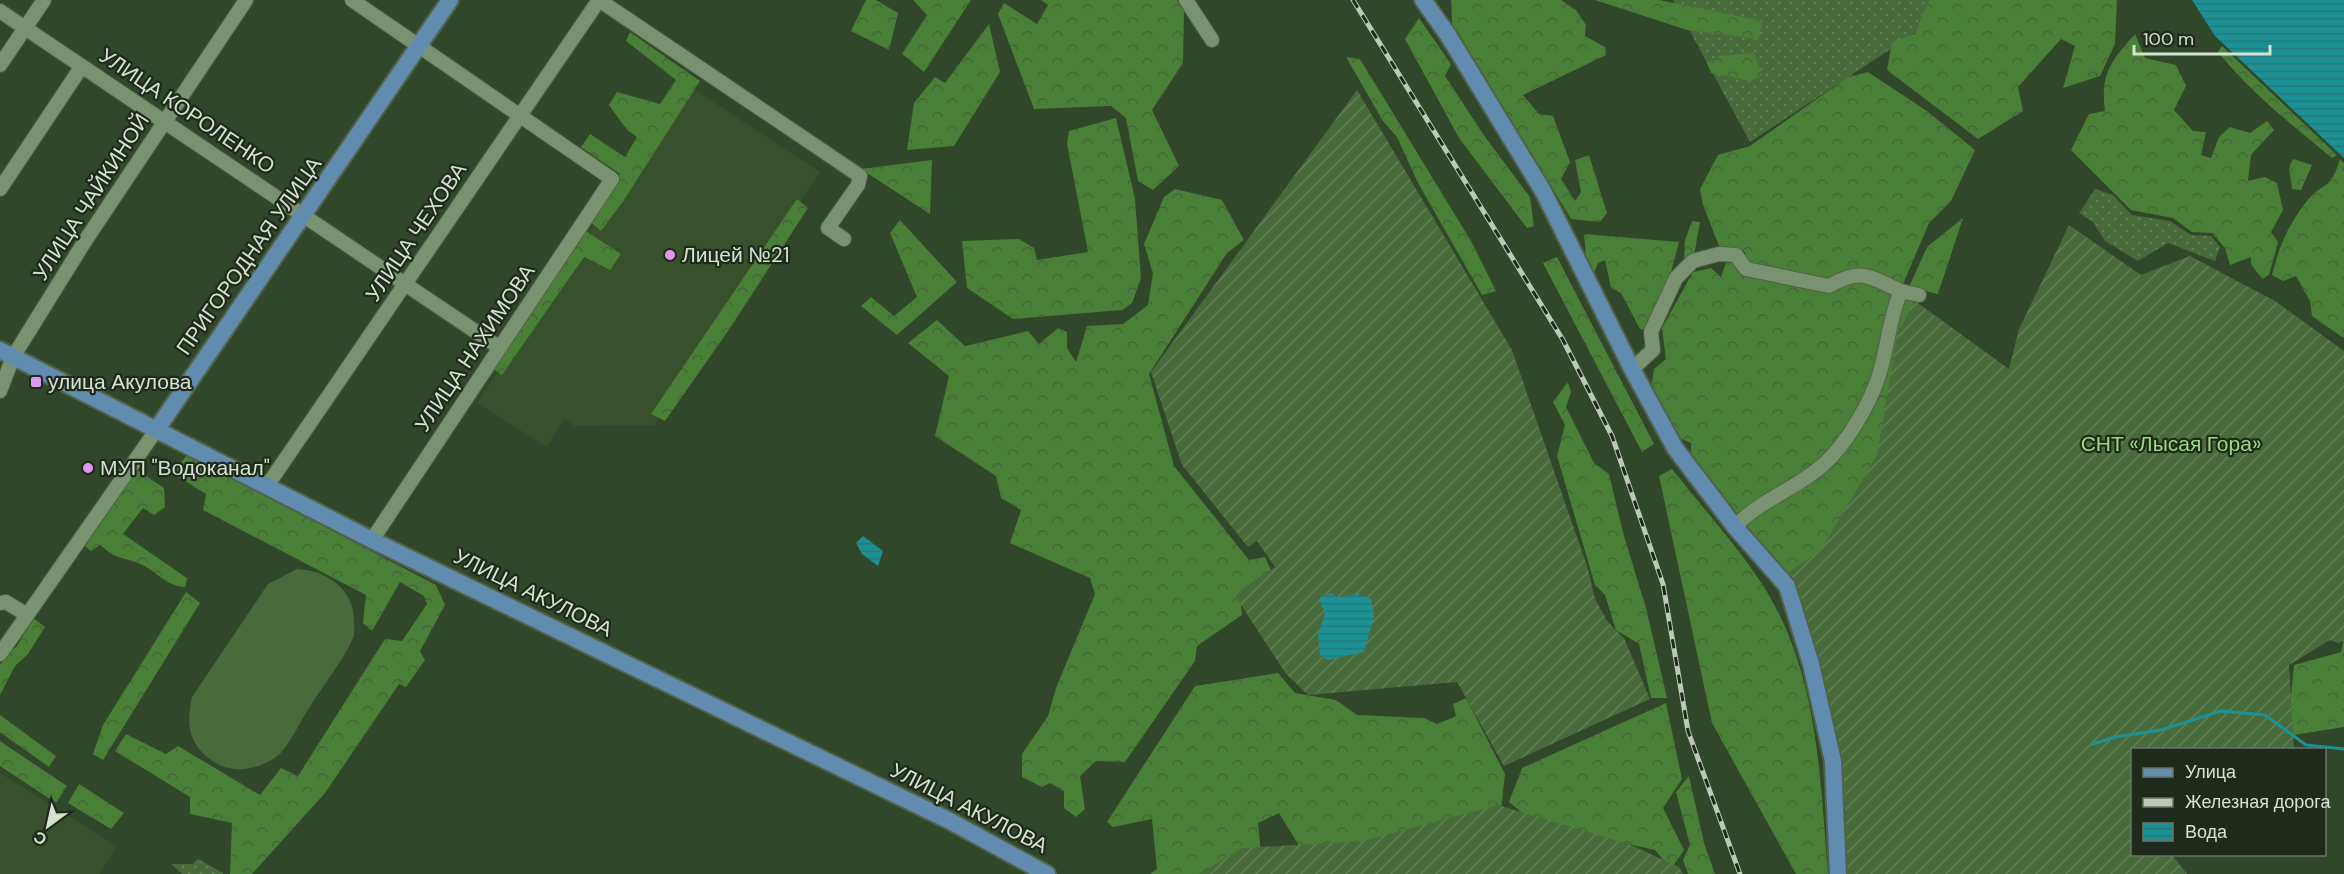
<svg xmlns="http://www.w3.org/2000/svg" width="2344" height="874" viewBox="0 0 2344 874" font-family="'DM Sans',sans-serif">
<defs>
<pattern id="grass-dots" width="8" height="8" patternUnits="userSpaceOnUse" patternTransform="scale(1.5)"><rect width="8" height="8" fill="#476b3a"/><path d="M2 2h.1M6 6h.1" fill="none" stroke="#618055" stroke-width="1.8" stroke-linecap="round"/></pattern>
<pattern id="forest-crowns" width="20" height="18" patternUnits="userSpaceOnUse" patternTransform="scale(1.5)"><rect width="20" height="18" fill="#497f36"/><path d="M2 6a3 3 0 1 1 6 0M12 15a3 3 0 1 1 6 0" fill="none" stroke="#45643a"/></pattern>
<pattern id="garden-furrows" width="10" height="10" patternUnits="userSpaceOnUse" patternTransform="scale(1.5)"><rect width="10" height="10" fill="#476b3a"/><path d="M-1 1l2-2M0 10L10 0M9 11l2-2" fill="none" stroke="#618055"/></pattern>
<pattern id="water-rules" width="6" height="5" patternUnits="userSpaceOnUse" patternTransform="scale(1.5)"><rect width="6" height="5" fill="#1c9195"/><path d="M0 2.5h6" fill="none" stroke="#297677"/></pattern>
</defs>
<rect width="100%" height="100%" fill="#304729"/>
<path fill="#36512c" d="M686,84L820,172L654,425L575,426L564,419L547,447L477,403Z
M0,773L117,846L100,874H0Z"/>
<path fill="url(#grass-dots)" d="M1673,0H1934L1933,21L1750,142Z
M2095,189L2113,195L2132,215L2170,221L2191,235L2211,236L2220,247L2215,261L2168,243L2138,261L2105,241L2093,222L2079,213Z
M198,859L223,873V874H182L171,864H193Z"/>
<path fill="url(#forest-crowns)" d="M866,0H876L898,13L889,50L851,31Z
M913,0H971L924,72L902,54L927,15Z
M1041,0H1177L1184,11L1183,63L1152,110L1179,166L1153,190L1138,181L1126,118L1111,106L1034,109L998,14L1004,3L1037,24L1048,5Z
M1451,0H1561L1576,10L1586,25L1585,36L1605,47L1606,55L1523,95L1539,114L1553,116L1570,162L1561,179L1575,201L1581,192L1575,160L1589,155L1607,213L1600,222L1571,219L1553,189L1542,185L1453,40Z
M1595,0H1659L1762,21L1759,39L1687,30Z
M1929,0H2117L2115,44L2100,76L2063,88L2075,46L2061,39L2018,87L2023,111L1978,139L1887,70L1892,42L1915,34Z
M1419,18L1451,64L1445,76L1483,134L1530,197L1534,226L1527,228L1459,138L1405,39Z
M989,24L1000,72L954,146L907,150L914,103L935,77L945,83Z
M630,32L700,81L624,200L601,231L589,221L620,174L581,147L590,134L625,157L637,137L627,130L609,105L617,92L660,104L676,80L626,41Z
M2135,34L2145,58L2176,65L2186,86L2174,110L2193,131L2206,132L2201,155L2211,158L2219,137L2230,127L2250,133L2267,121L2274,130L2251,155L2248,181L2265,177L2277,183L2283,210L2271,232L2278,242L2269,275L2262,279L2251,264V257L2230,265L2225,248L2212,233L2192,232L2173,218L2131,210L2071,150L2089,114L2105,111C2100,74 2111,61 2135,34Z
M2222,46L2337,155L2332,158C2292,125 2251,93 2218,52Z
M1754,53L1762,75L1751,81L1711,73L1707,63L1719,56Z
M1346,57L1360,59L1471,241L1496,291L1482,295L1418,183L1397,137L1383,121Z
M1868,72L1927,111L1975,150L1951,201L1929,223L1892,310L1883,348L1853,425L1820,466L1734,519L1691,463V443L1670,434L1651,390L1654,369L1666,359L1662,328L1693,272L1711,268L1721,277L1726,263L1747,262L1745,252L1721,251L1703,205L1700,189L1718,155L1750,146L1848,77Z
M1116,118L1135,199L1141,278L1132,303L1122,310L1013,319L967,288L962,241L1019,239L1034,248L1037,260L1088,252L1067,144L1069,131Z
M2293,159L2312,165L2301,190L2292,189L2289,167Z
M2340,159L2344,163V337H2342L2312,316L2310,301L2296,276L2283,281L2272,275C2280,245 2287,227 2306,202C2323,181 2330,192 2340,159Z
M932,160L930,214L861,169Z
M1175,189L1222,200L1244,240L1227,253L1149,374L1174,466L1249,560L1265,557L1273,575L1240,595L1242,615L1197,646L1195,661L1125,762L1096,761L1080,776L1085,809L1076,817L1064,808V791L1050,783L1042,787L1022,777V754L1048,716L1056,688L1095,594L1090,578L1010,543L1021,510L1001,498L996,476L935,436L949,376L908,343L937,320L965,346L1028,331L1039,344L1058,328L1067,332V348L1076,362L1087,326L1123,324L1148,305L1153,273L1144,244L1164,197Z
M797,199L808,208L728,331L665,421L651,414Z
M1963,218L1938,294L1909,287L1927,247Z
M900,220L957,282L897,335L861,306L871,297L894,316L917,297L890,233Z
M1692,221L1700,222L1693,261H1684L1685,240Z
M583,229L621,254L610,270L584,257L502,375L492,368Z
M1584,234L1679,242L1659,317L1653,331L1640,329L1621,293L1611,288L1605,260L1598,263L1592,278L1587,268Z
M1557,257L1654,444L1642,452L1543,263Z
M1909,296L1914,303L1886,448L1801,584L1771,571L1739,528L1801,487L1864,415L1897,306Z
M1568,382L1571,392L1566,407L1594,463L1609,474L1624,536L1646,608L1667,698H1651L1639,644L1616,630L1605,595L1595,585L1557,456L1565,425L1553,402Z
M187,455L436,585L445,605L420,651L425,660L406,687L399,684L325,793L252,874H230L232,823L190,814V797L115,751L126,734L166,754L178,746L260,795L281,768L298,776L385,639L402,641L427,604L424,596L400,582L372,631L363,623L366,595L203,510L206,494L172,473Z
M1672,469C1702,507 1736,544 1762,584C1818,670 1820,776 1828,874H1796L1712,723L1659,476Z
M137,470L164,488L165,507L154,515L143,508L123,534L187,578L185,587C166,587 155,569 138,563C119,556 118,560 100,545L91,551L85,546Z
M186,592L200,603L103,760L93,754L103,725Z
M33,618L45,627L28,654L15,666L0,695V665L7,654L17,646Z
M2344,639V727L2287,736L2294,665L2341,652Z
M1278,673L1295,693L1336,700L1357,715L1424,718L1437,724L1456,716L1453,704L1466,698L1505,774L1501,811L1312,867L1279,813L1258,823L1261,852L1210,874H1150L1157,869L1152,819L1113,827L1107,822L1195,686Z
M1666,703L1682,779L1663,808L1684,850L1671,869L1655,850L1605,839L1549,835L1509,802L1522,768Z
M0,715L56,756L49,767L0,732Z
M0,741L67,786L56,803L0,766Z
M1689,776L1704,843L1715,874H1688L1683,860L1690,845L1676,792Z
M79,784L124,813L111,829L68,803Z"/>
<path fill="url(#garden-furrows)" d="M1357,90L1512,350L1588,569L1595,599L1608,622L1624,638L1650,699L1504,766L1457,682L1308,695L1286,674L1234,594L1275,567L1257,541L1248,547L1182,465L1151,372Z
M2069,225L2141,275L2190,256L2275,301L2344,351V641L2338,643L2330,640L2289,665L2294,749L2132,750V854L2172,855L2187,874H1844L1834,739L1817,655L1789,572L1821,550L1877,455L1898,332L1915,301L2009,369L2019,329Z
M1498,805L1631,845L1679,867L1683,874H1199L1242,848L1363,841Z"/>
<path fill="#476b3a" d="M297,569C326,570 354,589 354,620C354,626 355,633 353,638C342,663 323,685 309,708C301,720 287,750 276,757C254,772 226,775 205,755C187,739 187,719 192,697L268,584Z"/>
<path fill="url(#water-rules)" d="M2192,0H2344V158L2215,36Z
M863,536L883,551L878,566L862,554L856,543Z
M1332,593L1336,597L1357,594L1371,599L1374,617L1364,652L1328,660L1320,655L1318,634L1326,610L1321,607L1320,597Z"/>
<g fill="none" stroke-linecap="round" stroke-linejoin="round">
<path stroke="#1c9195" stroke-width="3" d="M2093,744L2115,737L2161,730L2221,711L2265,715L2306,745L2344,749"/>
<g stroke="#506349" stroke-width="16">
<path id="minor" d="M352,0L612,179L372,540
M599,0L860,176L858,185L828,228L844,239
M1186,0L1212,40
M0,11L500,348
M0,65L44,0
M0,189L82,66
M1632,369L1653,350L1651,332L1676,278L1693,261L1719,254L1736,255L1746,269L1829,286C1862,267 1869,277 1901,291
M0,391L13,357L85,241L246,0
M267,486L599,0
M1735,527C1759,500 1797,489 1824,464C1846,445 1871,402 1879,375C1888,347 1889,318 1901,291L1919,295
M0,603L6,602L27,615
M0,654L157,429"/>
</g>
<g stroke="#506349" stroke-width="20">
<path id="major" d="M1423,0L1448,35L1543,191L1632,369L1675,448L1735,527L1787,586L1811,664L1833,761L1838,874
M0,350L372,540L950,821L1047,874
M157,429L450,0"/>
</g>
<use href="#minor" stroke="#799371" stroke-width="14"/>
<use href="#major" stroke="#618cb0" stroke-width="16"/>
<g stroke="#bbcab5" stroke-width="5">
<path id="rail" d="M1353,0L1563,340L1612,436L1663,584L1688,731L1740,874"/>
</g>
<use href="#rail" stroke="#202a1c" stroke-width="3" stroke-dasharray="9" stroke-linecap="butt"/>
</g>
<g fill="#de98f3" stroke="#202a1c" stroke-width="2">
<circle cx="670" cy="255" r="6"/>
<rect x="30" y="376" width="12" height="12" rx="3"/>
<circle cx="88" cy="468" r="6"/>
</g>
<g text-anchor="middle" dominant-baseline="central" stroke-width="4.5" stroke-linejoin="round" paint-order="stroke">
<g font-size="21" fill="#d4e2cf" stroke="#202a1c">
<text transform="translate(187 111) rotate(34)">УЛИЦА КОРОЛЕНКО</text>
<text transform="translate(91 197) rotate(-57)">УЛИЦА ЧАЙКИНОЙ</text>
<text transform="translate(416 232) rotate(-56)">УЛИЦА ЧЕХОВА</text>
<text transform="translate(249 256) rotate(-55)">ПРИГОРОДНАЯ УЛИЦА</text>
<text transform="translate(475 348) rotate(-56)">УЛИЦА НАХИМОВА</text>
<text transform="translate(533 593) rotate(26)">УЛИЦА АКУЛОВА</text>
<text transform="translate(969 808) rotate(27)">УЛИЦА АКУЛОВА</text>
</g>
<g font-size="21" fill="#d4e2cf" stroke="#202a1c" text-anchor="start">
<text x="682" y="255">Лицей №21</text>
<text x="48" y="382">улица Акулова</text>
<text x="100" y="468">МУП "Водоканал"</text>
</g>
<g font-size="21" fill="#95de7c" stroke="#202a1c">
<text x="2171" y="444">СНТ «Лысая Гора»</text>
</g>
</g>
<rect x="2131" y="748" width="195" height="108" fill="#202a1c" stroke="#687464" stroke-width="1.5"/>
<rect x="2143" y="768" width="30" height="9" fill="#618cb0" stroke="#687464" stroke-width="1.5"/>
<text x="2185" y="778" font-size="18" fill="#d4e2cf">Улица</text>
<rect x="2143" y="798" width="30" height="9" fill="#bbcab5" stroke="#687464" stroke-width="1.5"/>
<text x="2185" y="808" font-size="18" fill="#d4e2cf">Железная дорога</text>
<rect x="2143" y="823" width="30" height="18" fill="url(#water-rules)" stroke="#687464" stroke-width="1.5"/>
<text x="2185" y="838" font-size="18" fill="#d4e2cf">Вода</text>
<g transform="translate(48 826) rotate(213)" stroke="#202a1c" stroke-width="4.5" paint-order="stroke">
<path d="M0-4.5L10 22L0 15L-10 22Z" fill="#d4e2cf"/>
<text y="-9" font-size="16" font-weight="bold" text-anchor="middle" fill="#d4e2cf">С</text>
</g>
<path d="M2134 45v9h136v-9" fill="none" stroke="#d4e2cf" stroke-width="3"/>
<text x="2143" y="45" font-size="18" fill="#d4e2cf" stroke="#202a1c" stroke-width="4.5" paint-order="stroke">100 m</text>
</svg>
